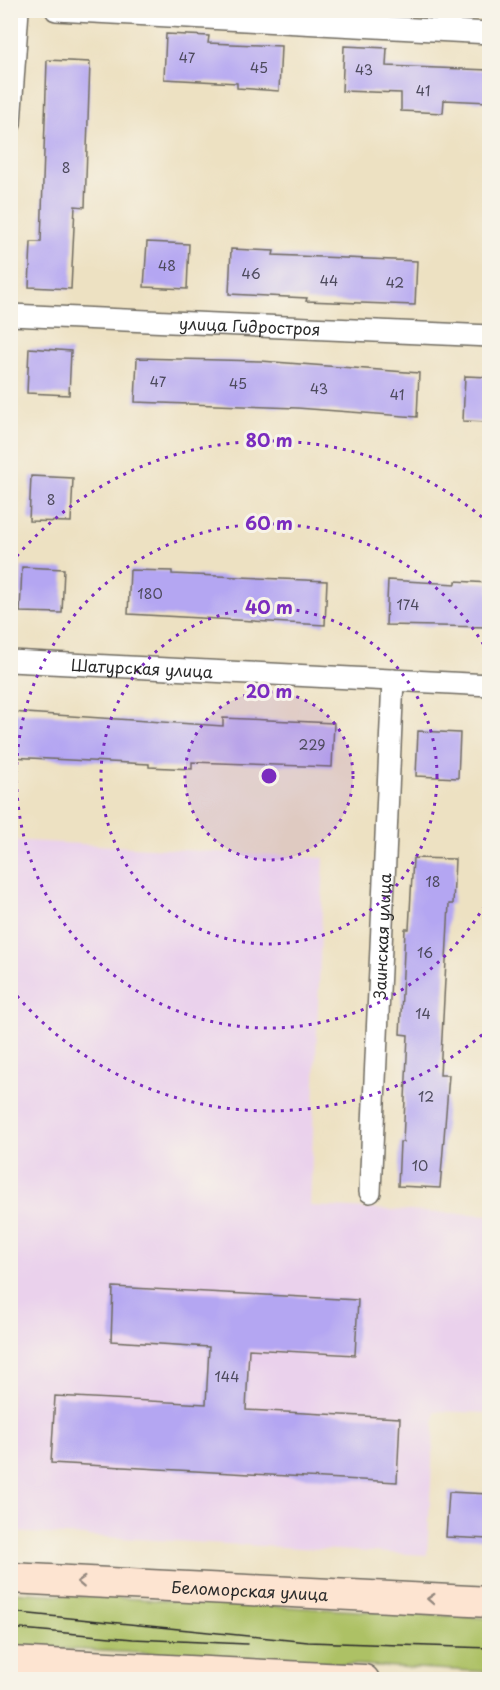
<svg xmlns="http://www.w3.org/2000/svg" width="500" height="1690" viewBox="0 0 500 1690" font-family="'Playpen Sans',sans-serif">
<rect width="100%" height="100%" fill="#f7f3e8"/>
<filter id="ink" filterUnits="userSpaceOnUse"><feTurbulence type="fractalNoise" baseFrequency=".0167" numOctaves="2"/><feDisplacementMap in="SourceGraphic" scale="12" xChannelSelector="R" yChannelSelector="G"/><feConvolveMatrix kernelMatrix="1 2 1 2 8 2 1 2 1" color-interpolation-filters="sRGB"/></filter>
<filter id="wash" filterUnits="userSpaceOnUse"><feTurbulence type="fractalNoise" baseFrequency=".008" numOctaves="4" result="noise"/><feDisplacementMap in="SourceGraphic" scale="24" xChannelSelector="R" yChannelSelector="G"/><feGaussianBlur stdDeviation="1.35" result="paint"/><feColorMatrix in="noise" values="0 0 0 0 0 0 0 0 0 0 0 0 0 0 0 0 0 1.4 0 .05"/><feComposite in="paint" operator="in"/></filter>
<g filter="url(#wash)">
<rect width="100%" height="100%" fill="#ede1c2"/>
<path fill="#ead1ec" d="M10,840L324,858L310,1206L489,1215L488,1413L435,1411L427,1555L11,1532Z"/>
<path fill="#adc165" stroke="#6c7648" stroke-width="1.5" d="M10,1592L489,1618V1672L11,1646Z"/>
<g id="blocks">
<path fill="#b4a6f2" d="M166,34L209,36L208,43L281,46L279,91L237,88V83L164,79Z
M344,46L387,48L386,66L489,70V102L444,100L443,113L401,111V93L342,91Z
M47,60L90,62L85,207L75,206L71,289L29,287L31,242H41Z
M147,242L189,244L187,289L144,287Z
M231,249L274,251L273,255L417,261L415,305L306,301L307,298L229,294Z
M29,348L71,351L69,395L27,393Z
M137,358L261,361L419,373L417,417L297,408L135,402Z
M465,376L489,377V422L463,421Z
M31,476L73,478L71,522L29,521Z
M22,567L64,569L62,613L20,612Z
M130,570L172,571V574L327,581L325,625L128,614Z
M388,580L456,584V581L489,583V627L386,625Z
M10,712L223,726V718L334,723L332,767L192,762V769L149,767V764L10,757Z
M418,731L460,733L458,778L416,776Z
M413,858L455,859L453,904H449L440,1075H449L440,1188L398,1186L400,1142H403L408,1035L400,1034L403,973L405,929H409Z
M113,1287L358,1300L355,1355L249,1349L246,1410L400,1418L397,1482L51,1463L55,1396L206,1404L209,1347L111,1341Z
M449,1492L489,1494V1539L446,1537Z"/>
</g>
</g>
<g filter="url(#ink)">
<use href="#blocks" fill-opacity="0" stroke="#6f6b60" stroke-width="1.5"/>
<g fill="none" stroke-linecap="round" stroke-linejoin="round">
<g stroke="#6f6b60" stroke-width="24">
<g id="minor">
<path d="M56,10L490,33"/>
<path d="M10,124L18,10"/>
<path id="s1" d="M10,315L490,336"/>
<path id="s2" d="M10,661L490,685"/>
<path id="s3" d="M370,1192L393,680"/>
</g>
</g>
<g stroke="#6f6b60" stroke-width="33">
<g id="secondary">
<path id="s4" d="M10,1578L490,1602"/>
<path d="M10,1662L364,1680"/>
</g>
</g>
<use href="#minor" stroke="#fff" stroke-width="21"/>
<use href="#secondary" stroke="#fde4d1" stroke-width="30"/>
<path stroke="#2b2b2b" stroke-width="1.5" d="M10,1612L308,1642L490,1648
M10,1628L133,1639L247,1644"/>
</g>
<defs><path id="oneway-chevron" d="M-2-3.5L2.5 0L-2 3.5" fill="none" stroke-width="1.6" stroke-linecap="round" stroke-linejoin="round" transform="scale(1.5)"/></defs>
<g stroke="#94887e">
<use href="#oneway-chevron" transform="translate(81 1582) rotate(-177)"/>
<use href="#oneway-chevron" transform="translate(431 1599) rotate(-177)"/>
</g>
</g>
<circle cx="269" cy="776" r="84" fill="#7b2cbf" fill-opacity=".12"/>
<g fill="none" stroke="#7b2cbf" stroke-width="3" stroke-dasharray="3 6">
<circle cx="269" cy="776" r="84"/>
<circle cx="269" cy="776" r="168"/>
<path d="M489 898A252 252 0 1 1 489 654"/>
<path d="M489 1029A335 335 0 0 1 11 989M11 563A335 335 0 0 1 489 523"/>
</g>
<g text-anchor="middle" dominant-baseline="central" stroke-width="6" stroke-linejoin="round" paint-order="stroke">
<g font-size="14" fill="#4d4a5d">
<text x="187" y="57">47</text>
<text x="259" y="67">45</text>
<text x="364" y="69">43</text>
<text x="423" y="90">41</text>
<text x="66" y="167">8</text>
<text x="167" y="265">48</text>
<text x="251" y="273">46</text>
<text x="329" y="280">44</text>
<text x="395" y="282">42</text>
<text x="158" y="381">47</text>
<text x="238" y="383">45</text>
<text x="319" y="388">43</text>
<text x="397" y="394">41</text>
<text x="51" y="499">8</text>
<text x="150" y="593">180</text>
<text x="408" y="604">174</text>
<text x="312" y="744">229</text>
<text x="433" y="881">18</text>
<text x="425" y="952">16</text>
<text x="423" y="1013">14</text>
<text x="426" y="1096">12</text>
<text x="420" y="1165">10</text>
<text x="227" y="1376">144</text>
</g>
<g font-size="16" fill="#2b2b2b" stroke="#f7f3e8">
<text stroke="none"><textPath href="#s1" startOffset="240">улица Гидростроя</textPath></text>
<text stroke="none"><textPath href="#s2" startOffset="132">Шатурская улица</textPath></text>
<text stroke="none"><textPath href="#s3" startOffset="256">Заинская улица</textPath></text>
<text stroke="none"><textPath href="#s4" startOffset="240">Беломорская улица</textPath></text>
</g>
</g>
<circle cx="269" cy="776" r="9" fill="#7b2cbf" stroke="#f7f3e8" stroke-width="3"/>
<g font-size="18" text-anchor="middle" font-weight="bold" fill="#7b2cbf" stroke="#f7f3e8" stroke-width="6" stroke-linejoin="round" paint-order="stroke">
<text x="269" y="447">80 m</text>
<text x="269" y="530">60 m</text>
<text x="269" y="614">40 m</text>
<text x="269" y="698">20 m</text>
</g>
<rect width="500" height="1690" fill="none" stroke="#f7f3e8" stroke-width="36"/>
</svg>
